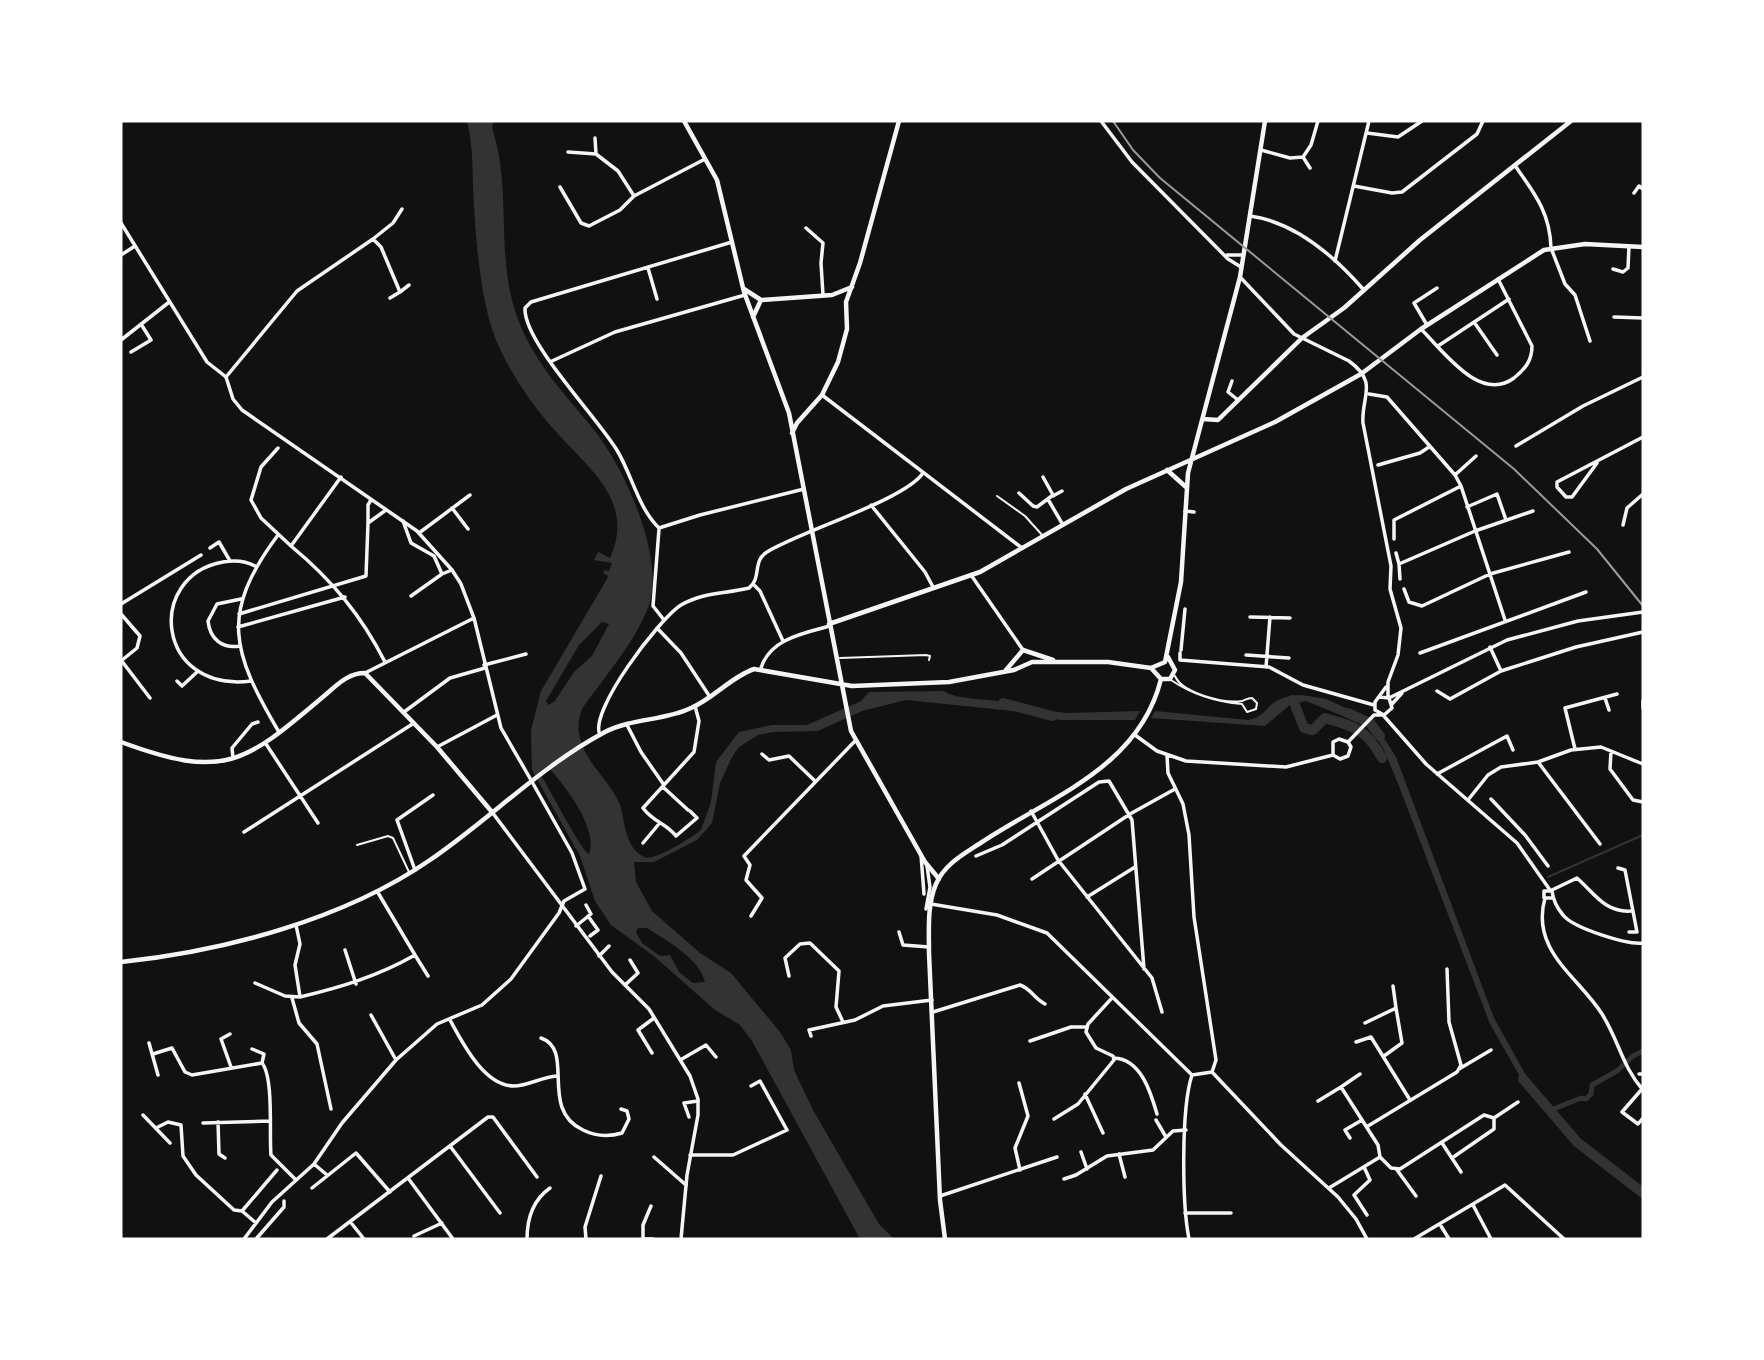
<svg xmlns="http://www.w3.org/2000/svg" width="1764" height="1360" viewBox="0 0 1764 1360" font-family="'Fira Sans Condensed',sans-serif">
<rect width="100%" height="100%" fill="#111"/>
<path fill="#333" fill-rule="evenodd" d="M467,121H494L492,128C513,190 494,260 519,322C536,365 565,394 594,430C624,467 667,560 648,608C633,645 605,676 582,709C578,720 577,730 581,741C587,764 611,782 620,805C625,821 625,848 644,857C654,862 692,837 701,830L711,802L716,762L739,732L772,725H807L861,701L869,692L944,691C953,700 999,699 1015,704L1013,711L906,700L862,711L818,731L773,732L758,735L739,747L732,757L720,783L712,823L697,840L654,862H634L636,882L652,911L700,953L731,973L780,1032L791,1050L794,1070L813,1110L879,1224L894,1239H860L752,1041L740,1025L715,1010L655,957L611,925L595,901L580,856L532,770L531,730L541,691L607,579L608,576L603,573L604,570L609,571L612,563L594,560L598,552L610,558C635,503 591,470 559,435C533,407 506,368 493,332C481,297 476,243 474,206C472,177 474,148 467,121ZM602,622L609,624L592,656L575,671L554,702L548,705L546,701L579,645ZM547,766C564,784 599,829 589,854C581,851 548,785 539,772ZM647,928C667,941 699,958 705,982L693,983L679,972L670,955L660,956L642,943L636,932L638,928Z
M1302,695L1326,699L1361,715L1355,721L1306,701L1291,704L1265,726L1151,718L1155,711L1248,720C1272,716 1264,696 1302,695Z
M1041,710L1068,713L1140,711L1135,720H1061L1039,716Z
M1375,724L1396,757L1494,1018L1532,1086L1527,1089L1490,1024L1397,781L1384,750L1371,729Z"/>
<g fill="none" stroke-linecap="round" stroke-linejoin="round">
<path stroke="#333" stroke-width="2" d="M1548,877L1643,835"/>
<path stroke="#333" stroke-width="5" d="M1551,1110L1581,1098L1586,1099L1591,1094L1592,1085L1617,1071L1633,1056L1643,1051"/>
<path stroke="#333" stroke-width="10" d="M1293,700L1304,728L1313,730L1325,718C1356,727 1366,729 1382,758
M1003,703L1052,716
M1348,713L1370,723L1380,736
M1523,1079L1577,1142L1643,1193"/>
<path stroke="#f5f5f5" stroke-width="2" d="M997,496L1025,516L1043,536
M840,658L926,655L930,656L929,660
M1171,680C1193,695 1215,702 1242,704L1247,712L1256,709L1257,703L1252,698C1248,698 1245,700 1242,701C1224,704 1182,693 1175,676
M357,845L388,836L393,838L409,872"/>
<path stroke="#f5f5f5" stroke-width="3.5" d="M1367,133L1398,137L1422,121
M595,138L596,154
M1261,150L1290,158L1303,157L1311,145L1318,121
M568,152L596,154L618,171L634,196
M1303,157L1310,168
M1354,186L1392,193L1402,192L1477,134L1483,121
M560,187L581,223L589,226L620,210L634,196L705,159
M1634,193L1639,186L1643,189
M1250,216C1295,222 1334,256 1363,289
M806,228L823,243L821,263L823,295
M373,239L393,223L402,209
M1551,248L1565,284L1575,295L1590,341
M121,255L135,246
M1335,261L1369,121
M648,268L657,299
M1613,269L1623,272L1628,268L1629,246
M390,298L400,292
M1614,317L1643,318
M1474,322L1497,355
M1427,325L1414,303L1437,288
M1421,329C1444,352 1480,403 1514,378C1525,369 1532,361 1532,346L1498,279
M121,340L168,303
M1438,346L1509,299
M131,352L151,340L141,324
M552,361L615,332L745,295
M226,377L297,291L373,239L381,247L400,292L409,285
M1232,381L1228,392L1238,400
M1369,394L1387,397L1455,475L1461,486L1505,620
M1516,446L1583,406L1643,377
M278,448L261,467L251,500L261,518L291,546L341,477
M1597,463L1572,497H1566L1557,487V482L1643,437
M1378,465L1420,453L1429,447
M1455,475L1476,456
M1019,493L1033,506L1037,507L1053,495L1043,477
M1053,496L1062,491
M1049,501L1063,525
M871,505L925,572L933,587
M1467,507L1497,494L1506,520
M452,508L468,529
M1185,511L1194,512
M403,521L411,543L434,556L442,574L452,570
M368,523V505L371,500
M1623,525L1627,508L1643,494
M659,528C639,509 632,476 618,452C599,419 523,342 525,308L531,302L732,242
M659,528L700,515L804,489
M659,529L653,606L664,620
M419,533L470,495
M278,535C219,614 232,652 279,732
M1394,539V520L1461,486
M291,546C332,580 361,615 385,662
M210,548L219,542L230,561
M1396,553L1399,564L1475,531L1533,511
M1399,564L1400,579
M971,575L1023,650
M754,585L760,591L783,641
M1404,589L1409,602L1422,606L1490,574L1569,552
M411,596L442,574
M121,604L201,555
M121,614L140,636L137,648L121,661
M239,614L366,576L368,523L386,510
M1250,617L1290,618
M238,627L345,597
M657,628L681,653L710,697
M240,646C222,649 210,639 208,621L217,604L241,599
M1490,647L1501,671
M1181,650L1185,609
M1180,653V660L1269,667L1303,685L1374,705
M1420,653L1586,592
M1246,655L1289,658
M121,660L150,698
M484,665L526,654
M1266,667L1270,617
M761,668C770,639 804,633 830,626
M177,681L182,686L197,672
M251,681C156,693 145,576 223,562C234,560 246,561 255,566
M1437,691L1450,699L1501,671L1576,647L1643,632
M1605,698L1609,710
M1643,701V708
M404,712L450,678L485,668
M1383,715L1426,764L1517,843L1550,890
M627,725L641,752L664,785
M600,735C588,712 659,619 681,605C703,592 725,594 749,588C762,578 752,561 767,552C801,531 905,500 923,473
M266,744L318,823
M437,747L497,715
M1575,749L1565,708L1617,694
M1611,751L1610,769L1633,800L1643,802
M762,754L769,760L789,756L815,781
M233,758L232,748L252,724L258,722
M1538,762L1600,844
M1437,774L1507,736L1513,750
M663,787L688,810
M1491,799L1525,835L1548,866
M1468,800L1488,775L1501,767L1538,762L1571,750L1601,747L1643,764
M690,811L697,818L676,836C666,823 653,822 643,808L694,752L699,721L695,706
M1031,811L1058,860L1152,978L1162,1012
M244,832L414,723
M643,843L658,825
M921,855L924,894
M976,856L1002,845L1099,782L1109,781L1132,820L1144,969
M1618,868L1625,870L1637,932H1629
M415,870L397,820L433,795
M1032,879L1130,814L1175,789
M1552,890L1577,878C1594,893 1605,913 1631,911
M1087,897L1135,867
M1545,898C1530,951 1579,977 1602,1014C1619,1041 1622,1066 1643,1090
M1552,898H1544V891H1552C1553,899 1557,908 1563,915C1573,928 1627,945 1643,943
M926,909L930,887L927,866
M588,916L598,930L590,936
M751,916L762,898L746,880L750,865L744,856L855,741
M296,925L300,944L295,965L300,997C342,987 378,976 415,955L377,891
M576,926L591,914L586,905
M899,932L903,945L929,947
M345,950L356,984
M415,955L428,976
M599,956L609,946
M789,976L785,958L800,944L810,943L839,971L836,1007L843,1022
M255,983L285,996L300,997
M625,985L638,973L630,960
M1393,986L1396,1008
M292,998L299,1023L317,1044L331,1109
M933,1012L1020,985C1030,988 1035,999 1045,1004
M371,1015L396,1060
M450,1020C462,1042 484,1086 514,1086C527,1086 542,1077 557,1076
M1365,1023L1396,1008L1402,1043L1384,1056
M230,1034L221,1039L231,1067
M811,1036L809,1030L855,1020L883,1006L932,1000
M541,1038C576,1050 538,1109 583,1130C595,1136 609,1137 622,1133L629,1119L627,1111L621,1109
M1030,1041L1071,1027H1087
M1356,1042L1371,1037L1410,1100
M149,1043L158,1075
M252,1049L264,1054L262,1063
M652,1053L638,1030L654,1018
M153,1054L172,1048L185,1072L192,1075L262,1063C274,1078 269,1135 271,1155L296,1180
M1114,1058C1141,1059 1151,1093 1157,1114
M682,1059L706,1045L716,1057
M1459,1069L1491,1050
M1360,1074L1341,1087L1378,1145L1380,1157
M1639,1074H1643
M1019,1083L1028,1116L1015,1148L1020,1170
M1642,1089L1622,1112L1638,1124L1643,1118
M1085,1094L1103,1133
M1318,1101L1341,1087
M143,1115L170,1143
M689,1117L684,1103L698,1101
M1054,1119L1078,1104L1114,1060L1113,1056L1096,1048L1086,1032L1088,1024L1111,999
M1156,1120L1166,1137
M218,1122L219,1154L225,1158
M203,1123L269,1121
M1368,1126L1457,1072L1461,1065L1449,1022L1447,969
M156,1128L168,1122L181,1125L183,1156L196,1175L234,1210L242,1211L277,1170
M1350,1138L1345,1130L1362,1120
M1442,1143L1461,1172
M450,1146L500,1213
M1081,1152L1087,1169
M1119,1154L1125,1177
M690,1155H733L787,1130L760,1081L751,1086
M654,1157L686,1185
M1380,1157L1391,1168L1400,1169L1484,1115L1494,1118L1518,1102
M1452,1158L1494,1129V1118
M314,1164L327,1175
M1364,1167L1370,1180L1354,1195L1367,1215
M1397,1170L1416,1196
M408,1178L453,1239
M1064,1179L1076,1175L1107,1156L1153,1150L1173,1131L1186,1130
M312,1188L356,1153L390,1192
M1329,1188L1380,1157
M940,1196L1057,1157
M1473,1205L1491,1239
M242,1211L256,1223
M1185,1213H1231
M352,1224L364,1239
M1441,1226L1449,1239
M414,1236L442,1223
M244,1239L272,1202L314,1164L342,1123L396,1060L437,1024L482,1005L511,979L559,913L564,901L585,889L572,853L531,780
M256,1239L284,1207V1201
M327,1239L488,1117H493L537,1177
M527,1239C527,1219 533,1200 550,1188
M586,1239L585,1227L601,1176
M642,1239H653
M643,1239V1225L651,1206
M1414,1239L1505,1185L1564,1239"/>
<path stroke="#f5f5f5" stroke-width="3.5" d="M1101,121L1132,162L1228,259L1241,267
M1516,167C1535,194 1550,213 1551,248
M121,223L207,362L226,377L233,399L242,410L417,531L452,570L461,584L474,618L501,728L531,780
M1227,255H1243
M1240,277L1294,334L1349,361C1379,383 1361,396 1363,423L1391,566L1390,589L1401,628L1398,655L1388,682V698
M822,395L1022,548
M365,673L474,618
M1389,698L1507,640L1578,621L1643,612
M1392,704L1402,693
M1375,710L1384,715L1392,708L1389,698L1379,697
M1375,710V702L1386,687
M1135,735L1157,751L1186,761L1286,767L1333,755
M1348,742L1374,715H1381
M1167,755L1168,773L1183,804L1189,835L1194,917L1216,1060L1212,1072
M1333,755L1340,759L1348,756L1351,747L1348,742
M1333,755V742L1339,739L1348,742
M492,812L612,972L649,1009L690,1076L698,1099V1115L687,1175L681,1239
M931,904L997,915L1047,933L1192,1075
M1212,1072L1281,1145L1338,1197L1356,1219L1367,1239
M1192,1075L1212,1072
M1189,1239C1182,1204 1181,1108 1192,1075"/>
<path stroke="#f5f5f5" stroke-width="4.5" d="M684,121L717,180L744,292L789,413L851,731L925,862L939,879
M744,289L761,300L832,295L852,287
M753,317L761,300
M1203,419L1218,420L1302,338L1344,308L1420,240L1571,121
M792,433L797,423L822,395L838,362L847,329L846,302L860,263L899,121
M1167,470L1186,487
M829,624L980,572L1126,489L1275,422L1361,374L1421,329L1544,250L1585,244L1643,247
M1032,662H1108L1151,668L1165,662L1181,582L1188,473L1240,277L1265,121
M1151,668L1161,679H1170L1175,670L1168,657
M1006,670L1023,650L1053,660
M121,742C224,780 244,764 324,696C337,685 348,673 365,673L437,747L492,812
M121,962C224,951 343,920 430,860C490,819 541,766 605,732C632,718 664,721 691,708C714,698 731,677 754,669L852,686L949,682L1014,670L1032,662
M945,1239L940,1200L929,953C929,930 927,905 936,884C944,865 962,855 979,844C1047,798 1139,769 1161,679"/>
<path stroke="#9a9a9a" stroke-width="2" d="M1113,121L1133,150L1160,178L1514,469L1597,549L1643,606"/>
</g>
<rect width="1764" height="1360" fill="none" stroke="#ffffff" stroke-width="245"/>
</svg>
